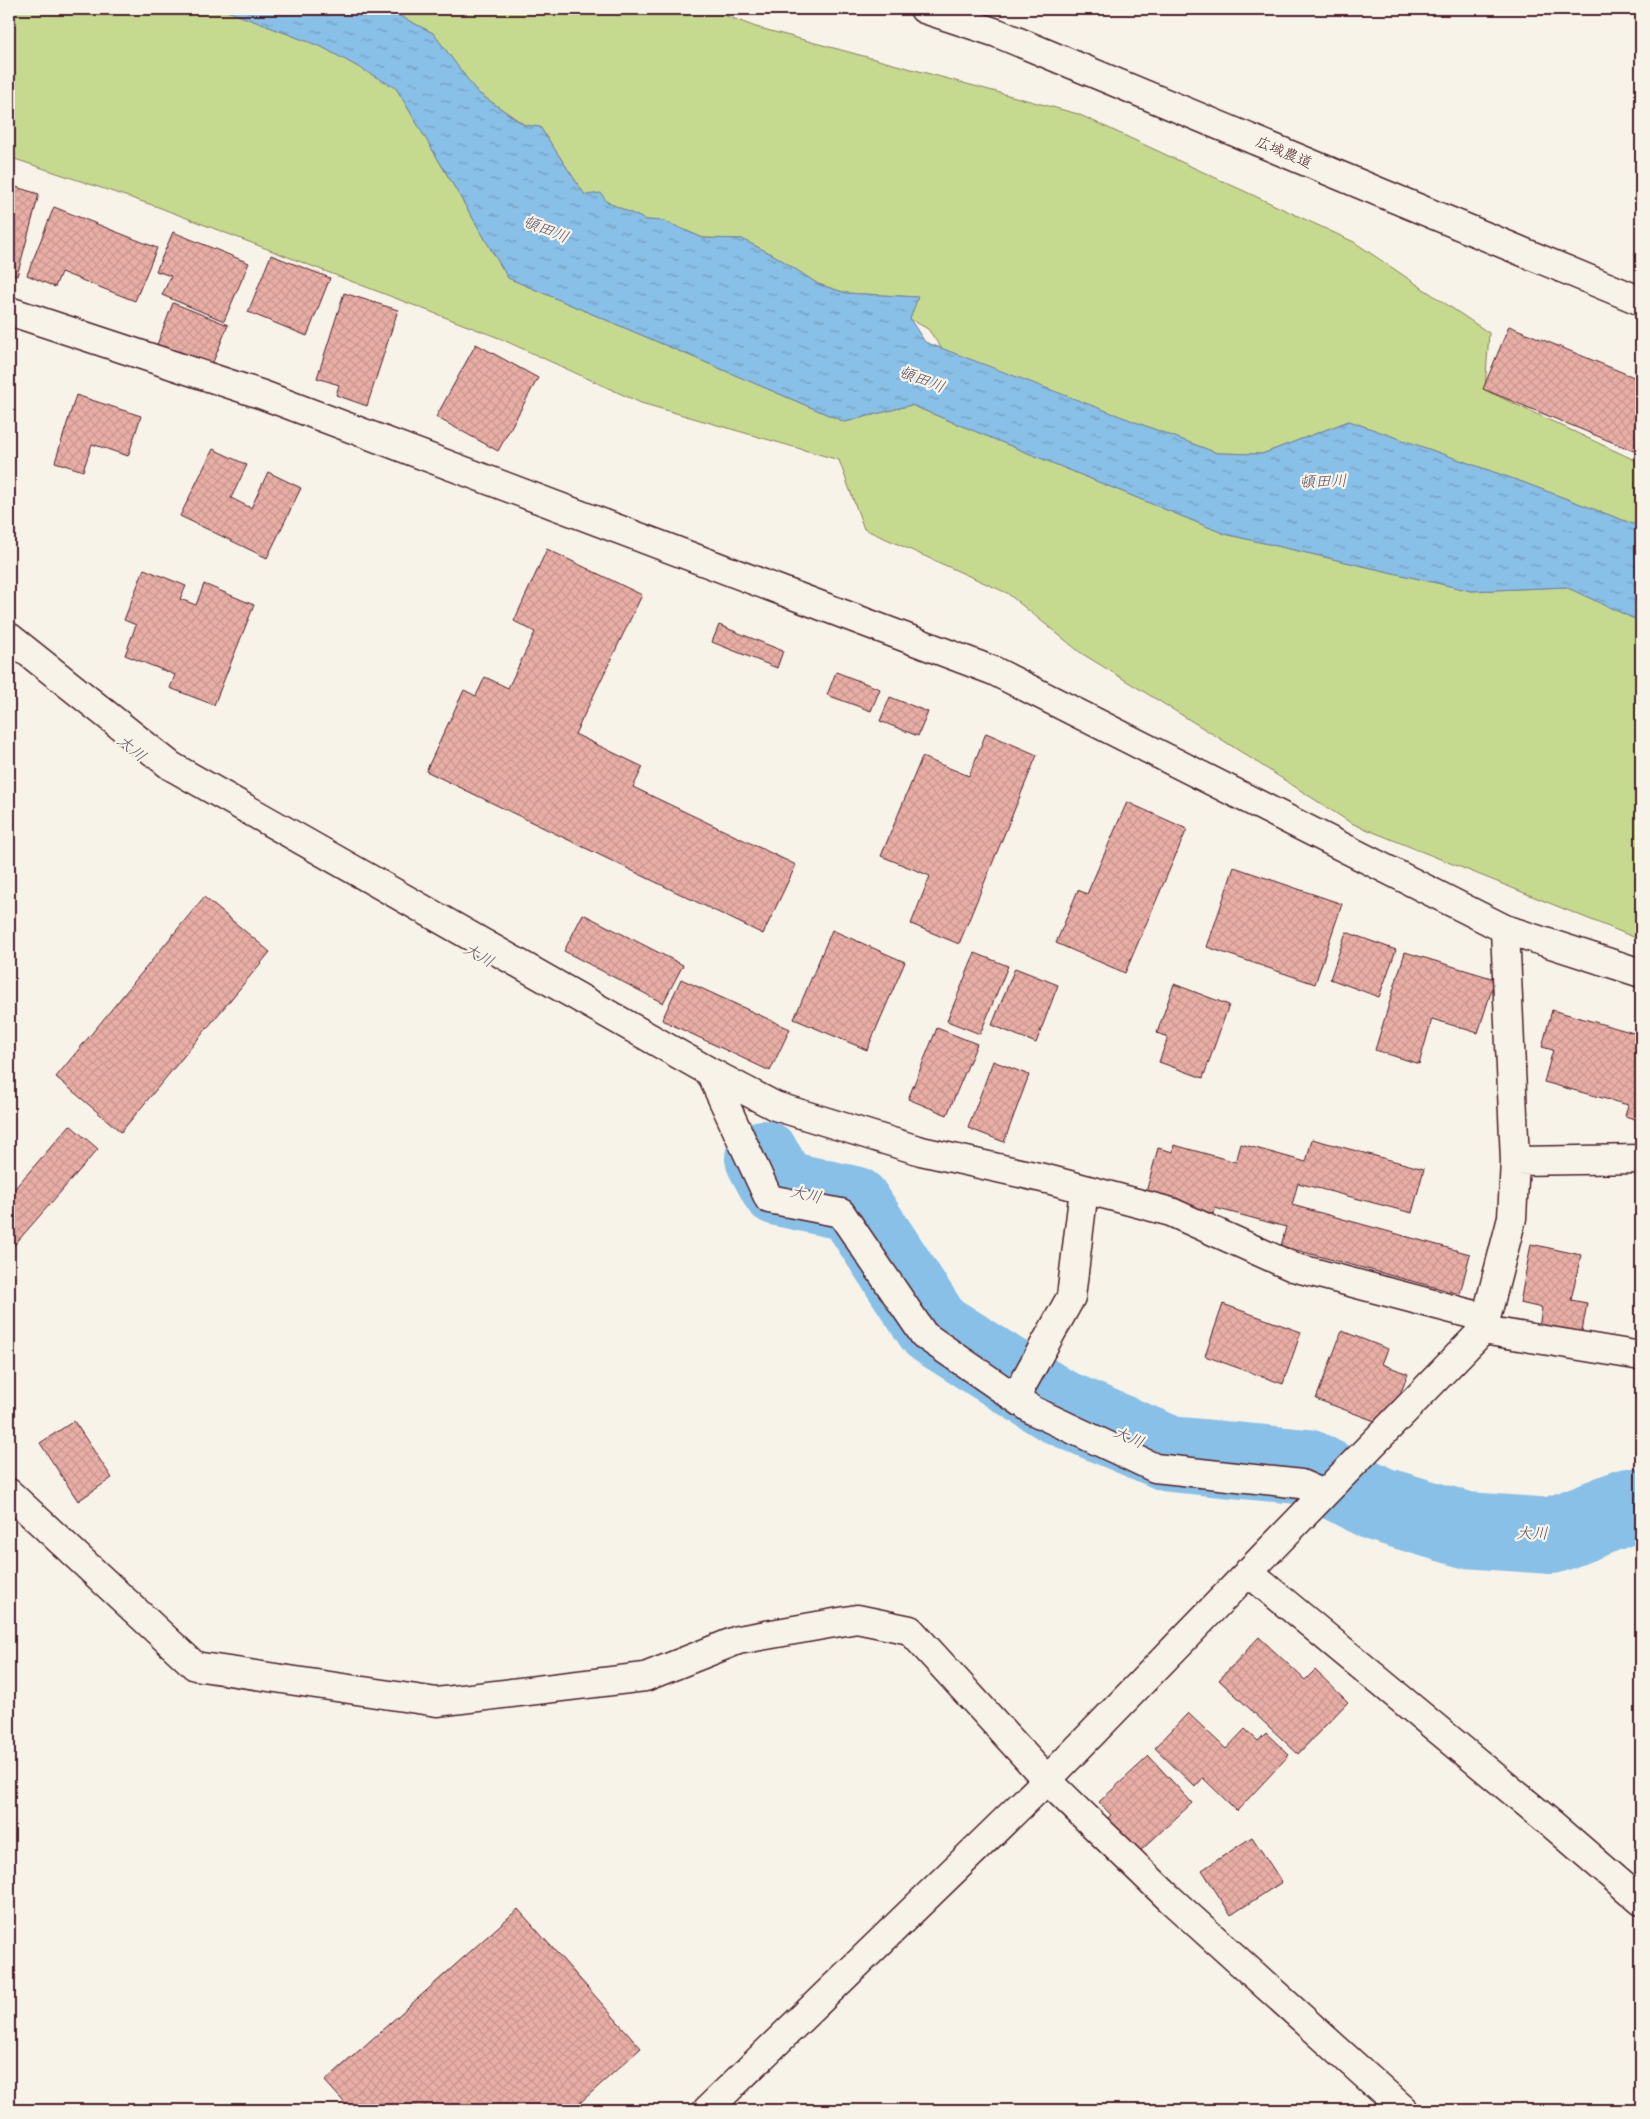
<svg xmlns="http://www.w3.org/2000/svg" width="1650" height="2119" viewBox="0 0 1650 2119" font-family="Sriracha,'Klee One',sans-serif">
<defs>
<pattern id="water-ripples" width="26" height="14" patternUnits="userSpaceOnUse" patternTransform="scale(1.25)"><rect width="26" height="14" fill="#89c0e7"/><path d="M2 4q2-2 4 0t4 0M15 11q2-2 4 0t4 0" fill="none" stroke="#729bbb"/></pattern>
<pattern id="building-cross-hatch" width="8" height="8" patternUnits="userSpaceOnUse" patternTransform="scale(1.25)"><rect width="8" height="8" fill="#e9afa6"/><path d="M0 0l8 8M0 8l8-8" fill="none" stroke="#c9968f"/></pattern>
</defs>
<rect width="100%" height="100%" fill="#f7f3e8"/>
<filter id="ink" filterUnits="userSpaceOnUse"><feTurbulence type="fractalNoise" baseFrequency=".02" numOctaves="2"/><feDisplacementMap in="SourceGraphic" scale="10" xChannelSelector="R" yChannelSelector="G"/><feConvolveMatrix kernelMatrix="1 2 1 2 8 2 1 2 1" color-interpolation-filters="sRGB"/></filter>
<g filter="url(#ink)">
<path fill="#c6da8f" stroke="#887c5d" d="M9,9H222L322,47L396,88L508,278L845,422L911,405L1225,534L1471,591L1566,587L1641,622V940L1351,823L1224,741L1081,653L1007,593L864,529L839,460L641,403L499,338L158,207L9,157Z
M386,9H708L756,27L1078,114L1354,242L1489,333L1485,390L1641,463V527L1525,483L1349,421L1262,454L1217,453L942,349L928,329L910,319L917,297L846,293L818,284L777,257L742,239L703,238L664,221L646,220L607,202L585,195L540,127L525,125L477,92L433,33Z"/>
<path fill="url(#water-ripples)" stroke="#70809c" d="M222,9H386L433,33L477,92L524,125L540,127L585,195L601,193L607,202L646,220L664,221L703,238L742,239L777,257L818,284L846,293L918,297L910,319L925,342L1217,453L1262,454L1349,421L1525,483L1641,527V622L1566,587L1471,591L1225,534L911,405L845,422L508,278L396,88L322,47Z"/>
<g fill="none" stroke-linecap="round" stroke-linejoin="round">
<path stroke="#89c0e7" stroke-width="76" d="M763,1158L779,1188L853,1204L934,1328L1057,1406L1170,1454L1307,1467L1378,1504L1466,1530L1551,1536L1628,1506H1641"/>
</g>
<path fill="url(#building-cross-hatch)" stroke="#4a1f2b" d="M9,185L39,194L17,276L9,273Z
M54,207L157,248L135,301L61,272L55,287L27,275Z
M173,232L249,263L224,321L162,295L171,276L156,271Z
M271,255L330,278L307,336L248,312Z
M344,293L398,310L367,406L336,395L339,385L317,378Z
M173,303L228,325L209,372L155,350Z
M1509,326L1641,380V454L1483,389Z
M476,344L538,378L498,451L436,417Z
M76,395L141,416L128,456L92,444L83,471L55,462Z
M213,449L247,465L231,498L251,508L268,472L301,488L267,558L180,516Z
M547,549L642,595L575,734L643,767L633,787L796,865L763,934L426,771L464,690L476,696L485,677L508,688L535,632L514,621Z
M144,569L186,586L180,599L196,605L204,584L254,605L214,705L170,688L175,675L125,655L136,625L124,620Z
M719,625L783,651L777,668L712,642Z
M836,672L880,689L871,711L827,695Z
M890,697L928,712L918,736L880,721Z
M986,733L1037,755L959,944L911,924L930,876L881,856L922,757L969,776Z
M1127,802L1187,829L1125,973L1056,943L1078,890L1087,894Z
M1234,867L1342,904L1315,984L1207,947Z
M204,897L270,952L121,1132L56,1077Z
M583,914L683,965L663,1003L564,951Z
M832,930L905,962L867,1050L794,1019Z
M1346,932L1396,950L1379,997L1330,979Z
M1405,952L1495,979L1478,1033L1432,1019L1419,1064L1375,1050Z
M975,953L1008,966L980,1034L947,1021Z
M1015,968L1058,985L1036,1043L992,1025Z
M681,979L790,1029L770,1071L662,1020Z
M1174,984L1229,1005L1203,1078L1159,1062L1168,1037L1157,1033Z
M1552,1010L1641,1035V1121L1625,1116L1628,1105L1544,1082L1553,1050L1542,1047Z
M937,1028L977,1044L947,1115L908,1099Z
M993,1061L1029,1075L1004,1142L968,1128Z
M70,1125L98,1149L9,1251V1195Z
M1312,1139L1424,1169L1412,1213L1298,1183L1292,1205L1470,1254L1460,1294L1281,1246L1286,1227L1215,1208L1213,1214L1145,1196L1158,1148L1173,1152L1174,1145L1236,1162L1241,1144L1306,1162Z
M1531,1244L1581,1255L1571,1300L1587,1303L1581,1337L1539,1328L1542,1308L1520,1303Z
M1223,1304L1301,1332L1283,1384L1205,1356Z
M1342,1331L1388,1349L1382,1364L1408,1374L1388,1426L1316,1399Z
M74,1421L112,1478L78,1501L40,1443Z
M1259,1637L1305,1680L1315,1670L1348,1702L1298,1754L1219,1680Z
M1188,1713L1226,1749L1245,1729L1258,1741L1266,1733L1289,1755L1237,1811L1203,1778L1195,1787L1155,1748Z
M1149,1756L1192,1803L1137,1854L1106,1820L1111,1815L1099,1802Z
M1252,1837L1282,1882L1231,1915L1202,1870Z
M518,1909L641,2048L572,2110H351L325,2081Z"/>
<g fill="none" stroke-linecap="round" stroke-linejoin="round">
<g stroke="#4a1f2b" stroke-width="31">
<path id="street" d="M9,311L263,395L994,671L1505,929L1641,973
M9,637L171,766L710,1072L775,1106L921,1151L1047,1179L1171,1212L1293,1267L1486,1318
M710,1072L769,1199L841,1213L924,1335L1034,1411L1155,1468L1301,1484L1324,1494
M1515,1161L1641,1159
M1483,1330L1641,1356
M1015,1398L1071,1297L1084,1189
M9,1493L195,1666L437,1702L645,1677L738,1640L857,1619L910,1630L1047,1780L1170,1899L1404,2110
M1248,1572L1553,1825L1641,1901
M707,2110L1047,1780L1483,1330L1512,1218L1515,1161L1505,929"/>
</g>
<g stroke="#4a1f2b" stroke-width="31">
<path id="secondary" d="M924,9L997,33L1641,301"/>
</g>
<use href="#street" stroke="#f7f3e8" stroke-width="28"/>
<use href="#secondary" stroke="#f7f3e8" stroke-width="28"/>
</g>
</g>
<g text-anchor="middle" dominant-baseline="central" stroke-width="4.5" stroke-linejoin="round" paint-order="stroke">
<g font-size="15" fill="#4a1f2b" stroke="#f7f3e8">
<text transform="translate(1284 152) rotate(23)">広域農道</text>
</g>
<g font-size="16" font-style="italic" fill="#5d4f63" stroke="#f7f3e8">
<text transform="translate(546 229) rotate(22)">頓田川</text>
<text transform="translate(922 379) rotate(21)">頓田川</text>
<text transform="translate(1323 481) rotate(-2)">頓田川</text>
<text transform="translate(132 748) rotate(40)">大川</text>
<text transform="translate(479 955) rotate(30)">大川</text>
<text transform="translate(806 1194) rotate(12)">大川</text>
<text transform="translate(1129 1437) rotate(23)">大川</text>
<text transform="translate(1532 1533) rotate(1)">大川</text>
</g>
</g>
<rect width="1650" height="2119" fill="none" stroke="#f7f3e8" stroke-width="30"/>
<rect x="15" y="15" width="1620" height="2089" fill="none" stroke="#4a1f2b" stroke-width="2" filter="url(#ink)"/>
</svg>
